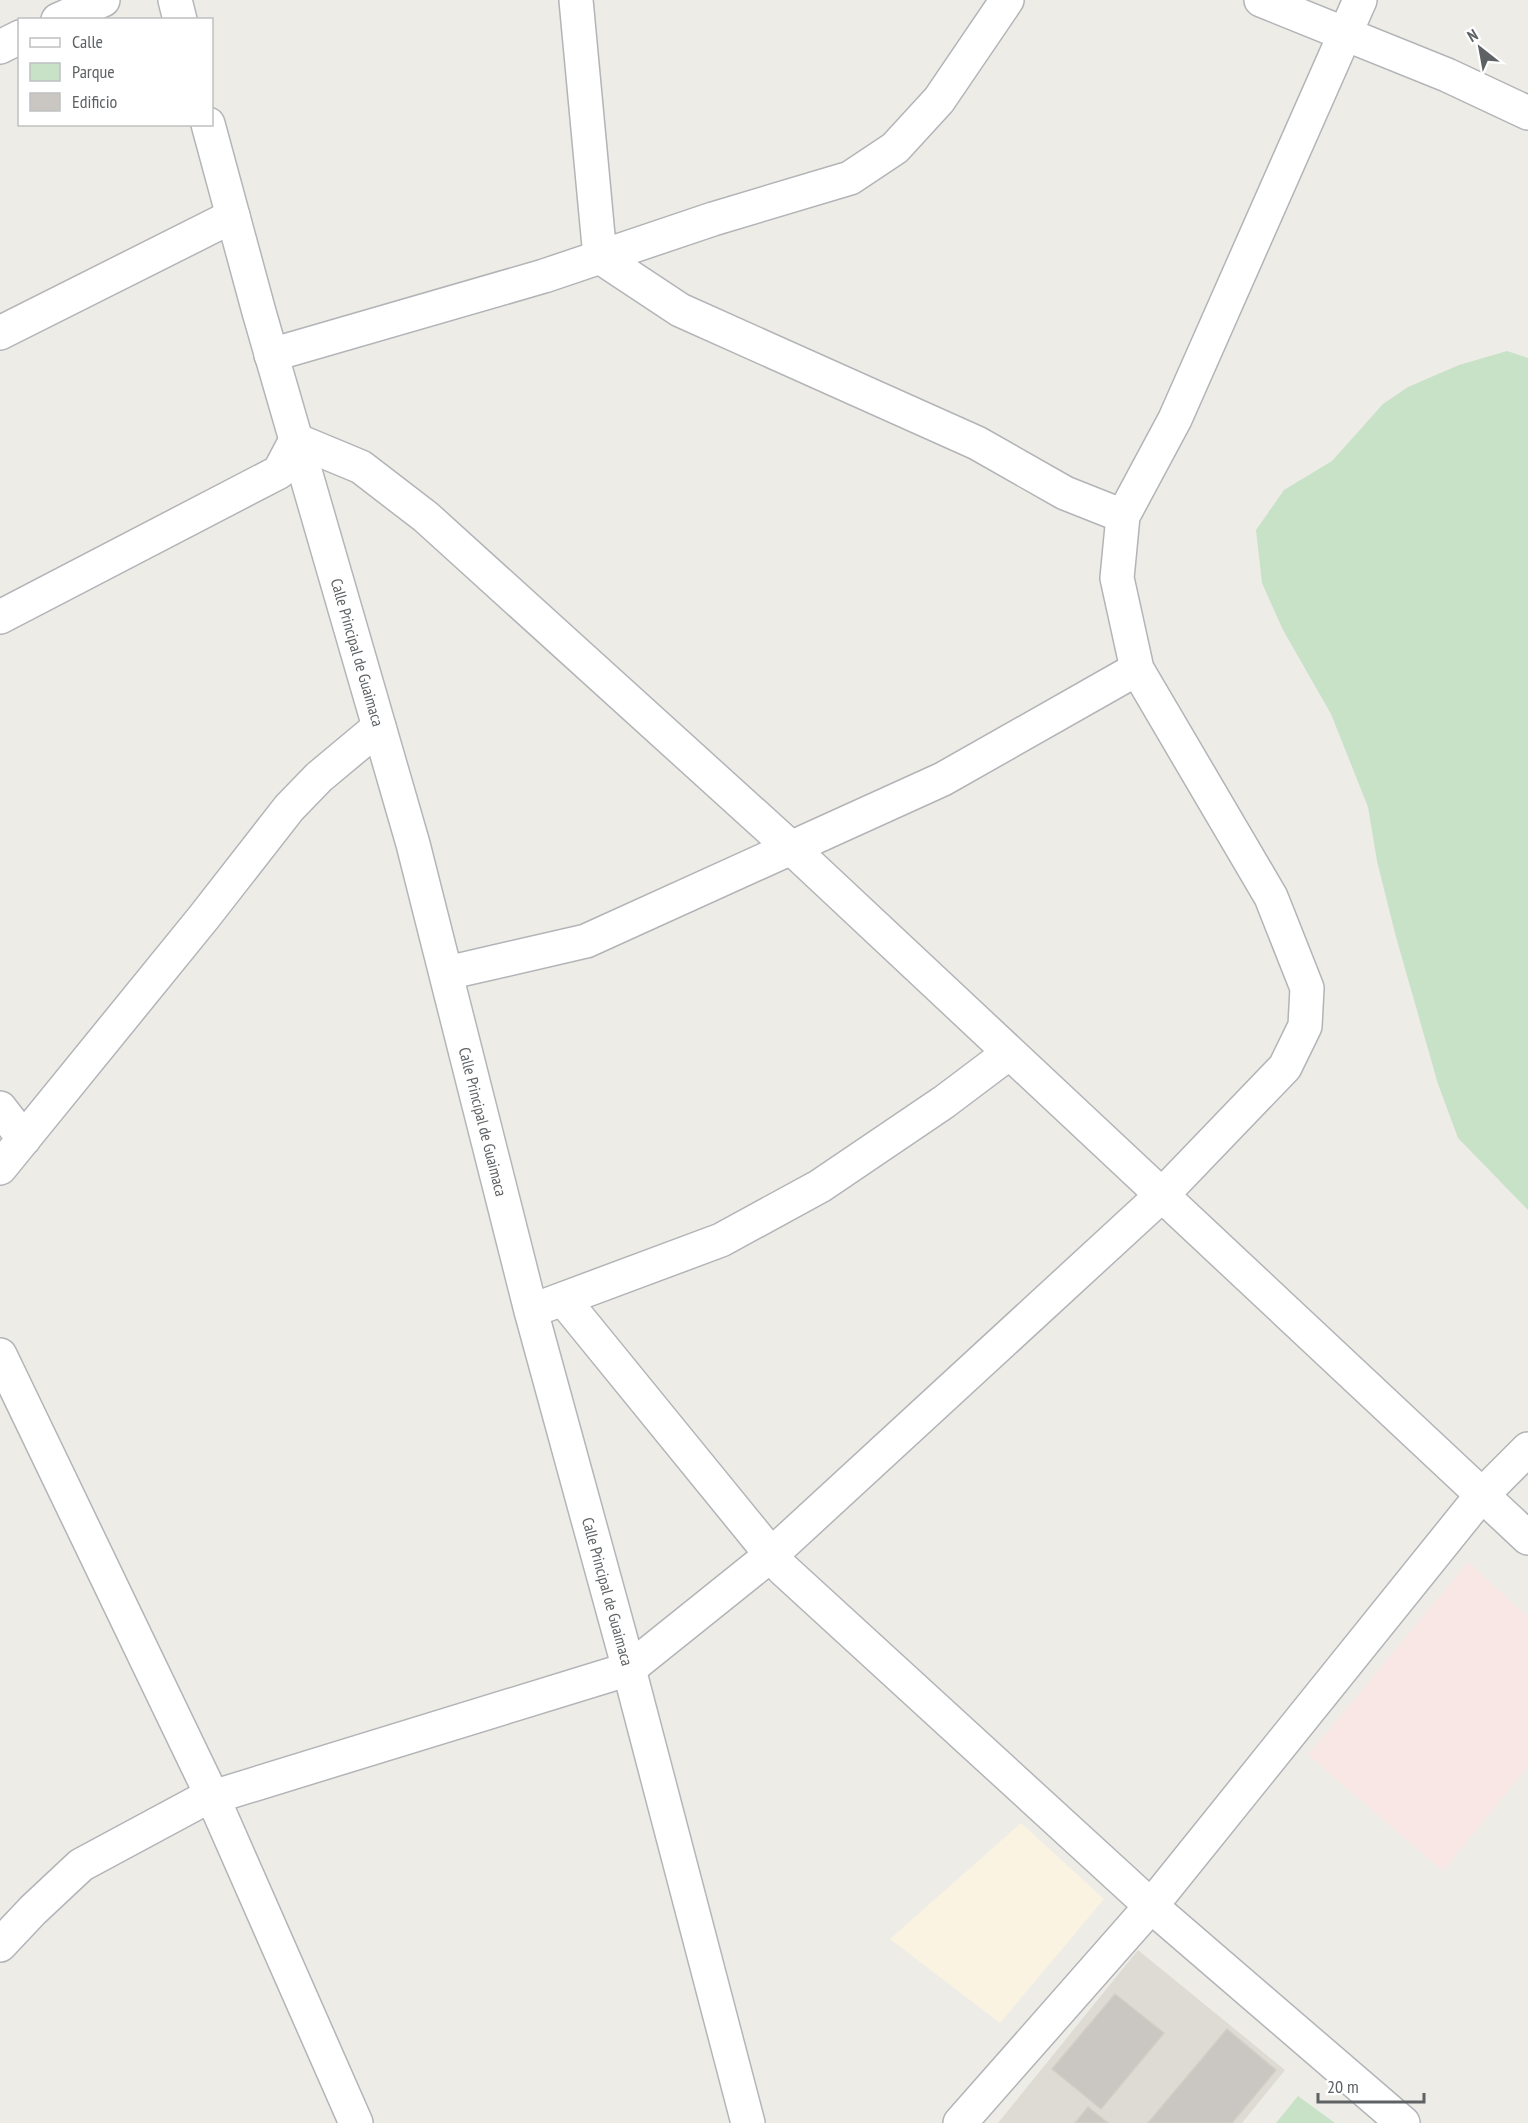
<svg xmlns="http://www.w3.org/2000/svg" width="1528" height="2123" viewBox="0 0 1528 2123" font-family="'PT Sans Narrow',sans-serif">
<rect width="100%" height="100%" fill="#eeece7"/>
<path fill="#faf3e1" d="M1021,1823L1104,1899L1000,2023L890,1939Z"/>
<path fill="#dedbd5" d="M1138,1950L1285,2070L1242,2123H998Z"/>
<path fill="#f9e7e6" d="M1468,1562L1528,1617V1766L1443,1871L1308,1755Z"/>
<path fill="#c8e2c7" d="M1507,351L1528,358V1210L1458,1138L1438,1084L1396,937L1377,861L1368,807L1331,714L1283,630L1262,583L1256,530L1284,490L1332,461L1383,404L1408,387L1459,365Z
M1298,2096L1335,2123H1276Z"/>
<path fill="#cac7c3" stroke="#d2cec6" stroke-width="1.5" d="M1115,1994L1164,2033L1101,2109L1052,2069Z
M1227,2029L1276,2070L1232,2123H1148Z
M1088,2107L1108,2123H1075Z"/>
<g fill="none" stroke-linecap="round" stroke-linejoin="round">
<g stroke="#b2b4b7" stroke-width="36">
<path id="street" d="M576,0L600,257L680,310L977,443L1065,493L1123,516
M1261,0L1447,75L1528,113
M58,20L103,0
M0,47L20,37
M0,333L233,216
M271,355L544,276L713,219L850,178L895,148L939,100L1007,0
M0,617L279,472L296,440L361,467L426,517L801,857L1528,1538
M447,973L586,941L943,779L1137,669
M0,1108L24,1139
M0,1168L204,917L289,808L319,777L379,727
M563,1299L783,1569L1151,1906L1403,2123
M544,1306L721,1240L820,1186L944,1102L1009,1053
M0,1355L213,1798L356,2123
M0,1945L33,1910L81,1865L200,1801L629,1669L771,1555L1162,1195L1285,1067L1305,1026L1307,988L1271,897L1137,669L1117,578L1123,516L1175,419L1360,0
M960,2123L1151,1906L1481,1496L1528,1449"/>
</g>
<g stroke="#b3b6b9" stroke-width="36">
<g id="secondary">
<path d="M175,0L180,20"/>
<path id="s1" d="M208,124L259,312L413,844L531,1311L629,1669L748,2123"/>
</g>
</g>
<use href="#street" stroke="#fff" stroke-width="33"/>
<use href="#secondary" stroke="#fff" stroke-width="33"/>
</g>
<g text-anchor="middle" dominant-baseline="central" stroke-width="4.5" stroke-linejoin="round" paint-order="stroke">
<g font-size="16" fill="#5e6265" stroke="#fff">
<text stroke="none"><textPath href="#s1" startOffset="549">Calle Principal de Guaimaca</textPath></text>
<text stroke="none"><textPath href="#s1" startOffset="1035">Calle Principal de Guaimaca</textPath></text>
<text stroke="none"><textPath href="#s1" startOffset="1521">Calle Principal de Guaimaca</textPath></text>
</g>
</g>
<rect x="18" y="18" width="195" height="108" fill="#ffffff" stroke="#bfc0c1" stroke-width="1.5"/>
<rect x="30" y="38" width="30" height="9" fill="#ffffff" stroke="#bfc0c1" stroke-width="1.5"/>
<text x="72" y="48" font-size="18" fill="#5e6265">Calle</text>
<rect x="30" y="63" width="30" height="18" fill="#c8e2c7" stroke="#bfc0c1" stroke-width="1.5"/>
<text x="72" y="78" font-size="18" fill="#5e6265">Parque</text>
<rect x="30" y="93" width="30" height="18" fill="#cac7c3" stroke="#bfc0c1" stroke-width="1.5"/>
<text x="72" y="108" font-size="18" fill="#5e6265">Edificio</text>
<g transform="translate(1480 48) rotate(329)" stroke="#ffffff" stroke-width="4.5" paint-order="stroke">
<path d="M0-4.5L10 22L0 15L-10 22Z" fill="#5e6265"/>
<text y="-9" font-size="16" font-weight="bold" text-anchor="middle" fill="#5e6265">N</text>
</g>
<path d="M1318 2093v9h106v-9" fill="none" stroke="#5e6265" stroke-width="3"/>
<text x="1327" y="2093" font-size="18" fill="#5e6265" stroke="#ffffff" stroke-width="4.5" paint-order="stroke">20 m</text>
</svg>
